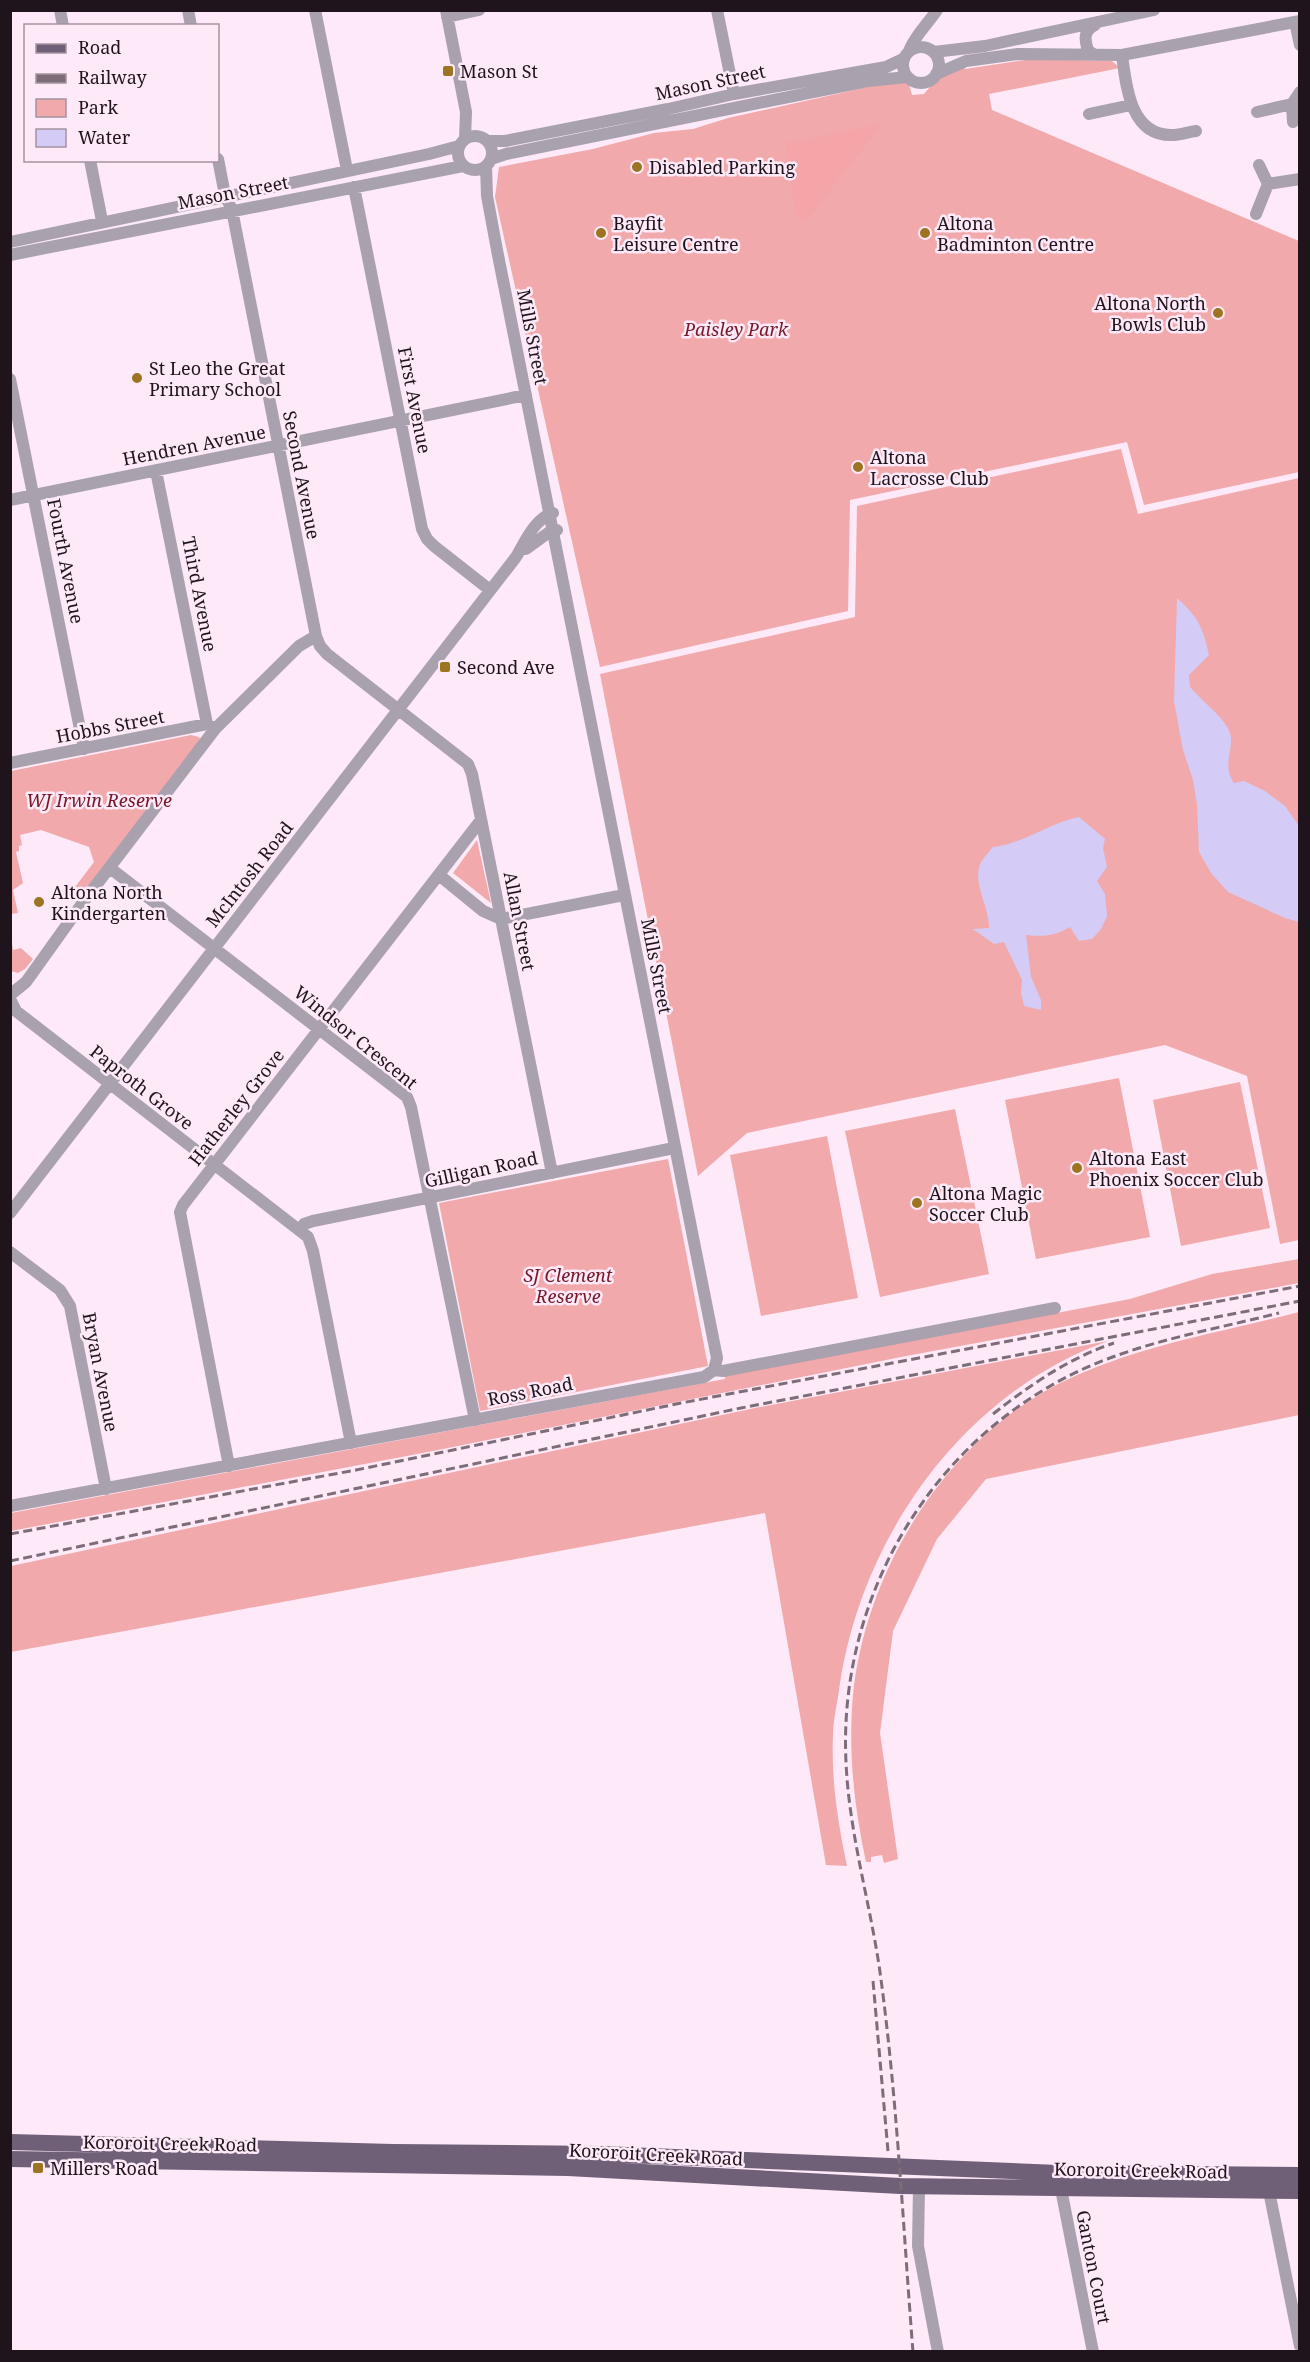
<svg xmlns="http://www.w3.org/2000/svg" width="1310" height="2362" viewBox="0 0 1310 2362" font-family="'Noto Serif',serif">
<rect width="100%" height="100%" fill="#fde9f7"/>
<path fill="#f1a9ab" d="M1032,59L1112,61L1120,68L989,94L992,110L1299,241V472L1144,505L1127,442L850,500L848,611L600,667L495,197L499,167L593,149L654,133L693,129L728,118L868,87V84L904,81L909,84L912,95L924,94L939,76L964,64L965,69Z
M1121,449L1138,514L1299,478V1240L1280,1244L1247,1076L1165,1045L747,1133L698,1176L600,674L855,617L857,506Z
M191,735L199,737L201,741L81,896L72,891L94,862L89,847L41,830L20,835L22,845L19,846V851L16,852L23,883L13,890L18,913L11,914V771Z
M477,840L491,903L453,873Z
M11,936L13,950L21,948L33,959L25,969L18,973L11,971Z
M1119,1078L1150,1237L1036,1259L1005,1100Z
M1240,1082L1270,1228L1181,1246L1153,1100Z
M955,1109L989,1274L880,1297L845,1131Z
M827,1136L858,1298L761,1316L730,1155Z
M668,1159L708,1366L480,1411L439,1203Z
M1299,1259V1283L901,1357L433,1451L11,1531V1513L725,1379V1376L1130,1299L1212,1274Z
M1299,1312V1415L986,1479L937,1539L893,1631L880,1733L898,1859L884,1863L882,1855L871,1857V1862H866C854,1806 848,1752 853,1695C866,1565 952,1431 1073,1377C1146,1344 1223,1332 1299,1312Z
M1108,1341C961,1394 860,1539 839,1690C837,1705 833,1721 833,1735C831,1780 838,1823 847,1866L826,1865L765,1513L11,1652V1566L755,1408Z"/>
<path fill="#f5a4a7" d="M882,124L805,223L796,215L786,143Z"/>
<path fill="#d4ccf6" d="M1177,598C1198,617 1203,627 1209,655L1189,675L1190,687C1200,699 1226,719 1230,733C1235,748 1221,764 1234,783L1244,781L1265,791L1285,806L1299,826V922L1285,918L1228,892L1211,873L1199,852L1197,804L1193,780L1183,750L1174,701Z
M1079,817L1105,839L1103,848L1107,867L1097,881L1105,894L1107,916L1101,929L1092,939L1079,941L1070,927C1054,936 1043,937 1026,935L1031,977L1041,1000V1010L1024,1006L1021,993L1022,980L1004,942L994,944L973,929L989,928C990,907 971,882 981,862C984,857 989,852 993,847C1024,844 1048,823 1079,817Z"/>
<g fill="none" stroke-linecap="round" stroke-linejoin="round">
<path stroke="#aaa1ae" stroke-width="12" d="M60,10L63,26
M188,10L191,26
M315,10L347,170
M446,10L466,112L465,139
M717,10L734,94
M447,17L479,10
M1295,22L1300,45
M903 65a18 18 0 1 1 36 0a18 18 0 1 1-36 0Z
M909,51C915,35 927,25 937,10
M934,52L985,46L1154,10
M1094,55L1088,50C1084,39 1084,30 1095,25
M1122,55C1126,85 1130,136 1172,135C1180,135 1188,132 1196,131
M936,74L966,61L1018,54L1122,55L1300,21
M1292,104L1293,122
M1257,112L1292,104L1300,92
M1089,114L1131,105
M458 153a17 17 0 1 1 34 0a17 17 0 1 1-34 0Z
M488,141H505L668,109L734,94L886,67L903,59
M218,159L225,195L232,210L316,636L320,646L327,654L468,764L472,774L552,1173
M491,159L506,154L868,81L907,77
M90,160L102,221
M486,166L487,196L497,250L717,1358L714,1370
M1268,184L1300,179
M354,187L422,529L427,539L434,546L490,590
M1256,214L1268,184L1259,165
M10,242L429,154L459,146
M10,255L463,166
M10,379L84,749
M156,471L207,724
M10,500L526,395
M526,549L548,533L557,530
M10,763L207,724L214,728
M110,868L407,1097L411,1107L475,1420
M439,875L483,911L501,919L624,895
M10,995L26,982L84,901L215,729L299,646L316,636
M10,999L16,1011L308,1237L313,1251L351,1443
M10,1213L516,557C525,542 534,519 553,513
M299,1230L304,1224L313,1221L674,1148
M10,1252L60,1290L70,1306L106,1489
M229,1466L180,1212L183,1205L481,820
M10,1506L704,1377L714,1370L723,1371L1055,1308
M919,2187L918,2246L938,2352
M1061,2189L1093,2352
M1269,2191L1300,2346"/>
<path stroke="#6f6077" stroke-width="16" d="M10,2142L393,2152L603,2154L1058,2173L1300,2175
M10,2159L568,2168L900,2186L1300,2191"/>
<path stroke="#7c6d78" stroke-width="3" stroke-dasharray="9 4.5" stroke-linecap="butt" d="M993,1414C1030,1385 1069,1358 1114,1343
M10,1534L356,1470L681,1403L1300,1286
M10,1561L741,1408L1300,1301
M873,1981L888,2151
M913,2352C903,2226 897,2096 880,1972C870,1902 849,1833 846,1762C838,1597 931,1440 1081,1370C1144,1341 1212,1330 1279,1313"/>
</g>
<g fill="#9d7422" stroke="#fde9f7" stroke-width="2">
<rect x="442" y="65" width="12" height="12" rx="3"/>
<circle cx="637" cy="167" r="6"/>
<circle cx="601" cy="233" r="6"/>
<circle cx="925" cy="233" r="6"/>
<circle cx="1218" cy="313" r="6"/>
<circle cx="137" cy="378" r="6"/>
<circle cx="858" cy="467" r="6"/>
<rect x="439" y="661" width="12" height="12" rx="3"/>
<circle cx="39" cy="902" r="6"/>
<circle cx="1077" cy="1168" r="6"/>
<circle cx="917" cy="1203" r="6"/>
<rect x="32" y="2162" width="12" height="12" rx="3"/>
</g>
<g text-anchor="middle" dominant-baseline="central" stroke-width="5" stroke-linejoin="round" paint-order="stroke">
<g font-size="18" fill="#1f141c" stroke="#fde9f7" text-anchor="start">
<text x="460" y="71">Mason St</text>
<text x="649" y="167">Disabled Parking</text>
<text x="613" y="223">Bayfit<tspan x="613" dy="21">Leisure Centre</tspan></text>
<text x="937" y="223">Altona<tspan x="937" dy="21">Badminton Centre</tspan></text>
<text x="1206" y="303" text-anchor="end">Altona North<tspan x="1206" dy="21">Bowls Club</tspan></text>
<text x="149" y="368">St Leo the Great<tspan x="149" dy="21">Primary School</tspan></text>
<text x="870" y="457">Altona<tspan x="870" dy="21">Lacrosse Club</tspan></text>
<text x="457" y="667">Second Ave</text>
<text x="51" y="892">Altona North<tspan x="51" dy="21">Kindergarten</tspan></text>
<text x="1089" y="1158">Altona East<tspan x="1089" dy="21">Phoenix Soccer Club</tspan></text>
<text x="929" y="1193">Altona Magic<tspan x="929" dy="21">Soccer Club</tspan></text>
<text x="50" y="2168">Millers Road</text>
</g>
<g font-size="18" fill="#1f141c" stroke="#fde9f7">
<text transform="translate(710 82) rotate(-12)">Mason Street</text>
<text transform="translate(233 192) rotate(-11)">Mason Street</text>
<text transform="translate(533 337) rotate(79)">Mills Street</text>
<text transform="translate(415 400) rotate(79)">First Avenue</text>
<text transform="translate(194 445) rotate(-11)">Hendren Avenue</text>
<text transform="translate(302 475) rotate(79)">Second Avenue</text>
<text transform="translate(66 561) rotate(79)">Fourth Avenue</text>
<text transform="translate(200 594) rotate(79)">Third Avenue</text>
<text transform="translate(110 726) rotate(-11)">Hobbs Street</text>
<text transform="translate(249 874) rotate(-52)">McIntosh Road</text>
<text transform="translate(520 921) rotate(79)">Allan Street</text>
<text transform="translate(657 966) rotate(79)">Mills Street</text>
<text transform="translate(356 1037) rotate(39)">Windsor Crescent</text>
<text transform="translate(142 1087) rotate(38)">Paproth Grove</text>
<text transform="translate(236 1107) rotate(-52)">Hatherley Grove</text>
<text transform="translate(481 1169) rotate(-12)">Gilligan Road</text>
<text transform="translate(101 1372) rotate(79)">Bryan Avenue</text>
<text transform="translate(530 1391) rotate(-11)">Ross Road</text>
<text transform="translate(170 2143) rotate(1)">Kororoit Creek Road</text>
<text transform="translate(656 2154) rotate(3)">Kororoit Creek Road</text>
<text transform="translate(1141 2170) rotate(1)">Kororoit Creek Road</text>
<text transform="translate(1094 2267) rotate(79)">Ganton Court</text>
</g>
<g font-size="18" font-style="italic" fill="#751827" stroke="#fde9f7">
<text x="736" y="329">Paisley Park</text>
<text x="99" y="800">WJ Irwin Reserve</text>
<text x="568" y="1275">SJ Clement<tspan x="568" dy="21">Reserve</tspan></text>
</g>
</g>
<rect width="1310" height="2362" fill="none" stroke="#1f141c" stroke-width="24"/>
<rect x="24" y="24" width="195" height="138" fill="#fde9f7" stroke="#a4949f" stroke-width="1.5"/>
<rect x="36" y="44" width="30" height="9" fill="#6f6077" stroke="#a4949f" stroke-width="1.5"/>
<text x="78" y="54" font-size="18" fill="#1f141c">Road</text>
<rect x="36" y="74" width="30" height="9" fill="#7c6d78" stroke="#a4949f" stroke-width="1.5"/>
<text x="78" y="84" font-size="18" fill="#1f141c">Railway</text>
<rect x="36" y="99" width="30" height="18" fill="#f1a9ab" stroke="#a4949f" stroke-width="1.5"/>
<text x="78" y="114" font-size="18" fill="#1f141c">Park</text>
<rect x="36" y="129" width="30" height="18" fill="#d4ccf6" stroke="#a4949f" stroke-width="1.5"/>
<text x="78" y="144" font-size="18" fill="#1f141c">Water</text>
</svg>
